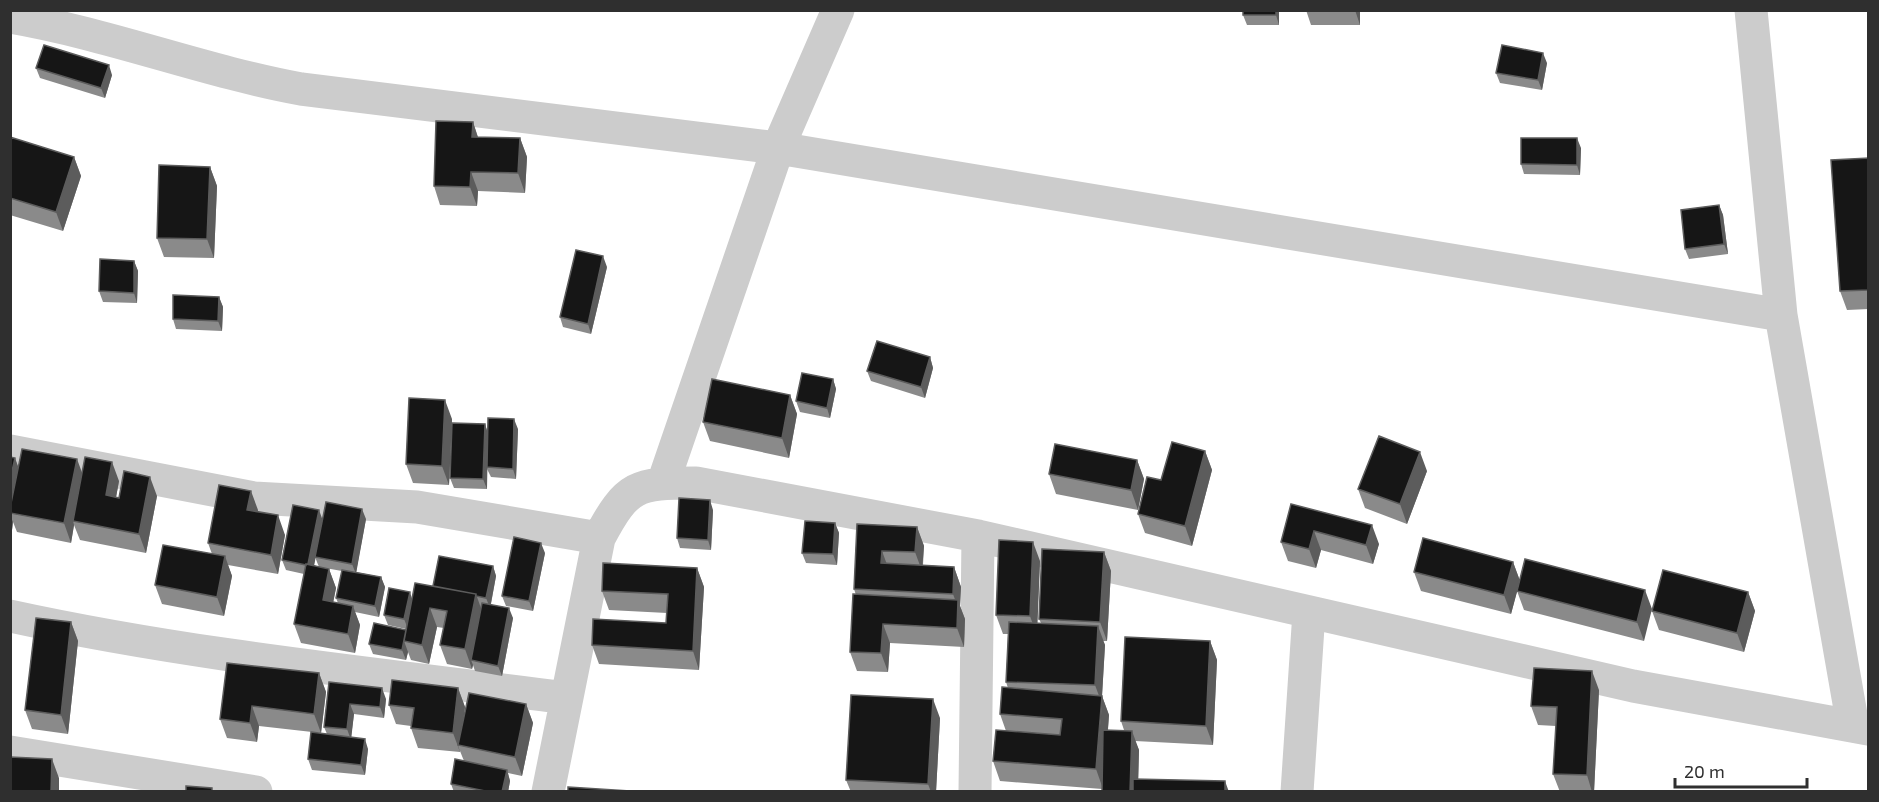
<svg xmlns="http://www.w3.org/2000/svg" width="1879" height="802" viewBox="0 0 1879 802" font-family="'Exo 2',sans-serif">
<rect width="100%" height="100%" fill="#fff"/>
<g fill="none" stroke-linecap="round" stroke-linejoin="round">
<path stroke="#ccc" stroke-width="33" d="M1751,10L1781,315L1853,726
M10,17C109,34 203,71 301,89L778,148L1781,315
M10,451L254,498L417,507L599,538
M663,483L778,148L838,10
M10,616C193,656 380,674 566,698
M10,752L256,792
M548,792L599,538C627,485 636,483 696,483L978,536L1633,686L1868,729
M975,792L978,536
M1297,792L1309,612"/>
</g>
<path fill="#8a8a8a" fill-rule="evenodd" d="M1279,10V25H1247L1243,15Z
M1306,10H1360V25H1311Z
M1547,63L1542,90L1500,83L1496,73Z
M36,68L112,75L105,98L40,78Z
M473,122L478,137L520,138L527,157L525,193L478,191L477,206L440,205L434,186Z
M10,137L74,157L81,176L63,231L10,215Z
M1581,148L1580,175L1524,174L1521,164Z
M1869,158V309L1847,310L1840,291Z
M210,167L217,186L214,258L164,257L157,238Z
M1719,205L1723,215L1728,254L1689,259L1685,249Z
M134,261L138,271L137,303L103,302L99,291Z
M607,267L591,334L563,327L560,317Z
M219,297L223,307L222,331L176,329L173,319Z
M930,357L933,368L925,398L871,381L867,371Z
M833,379L836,389L830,418L800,412L796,401Z
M790,395L797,414L789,458L710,441L703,422Z
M452,419L449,485L413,483L406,464Z
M485,424L488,433L518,429L516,479L491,477L487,469V489L454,488L450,478Z
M1205,451L1212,470L1192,546L1145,533L1138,514L1161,480Z
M10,457L15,458L18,468L82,474L119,481L116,497L157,496L146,553L80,540L74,525L71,543L17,532L13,522L12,530H10Z
M1137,460L1144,479L1138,510L1056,494L1049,474Z
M1427,471L1407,524L1365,508L1358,489Z
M1291,504L1379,544L1373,564L1321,550L1316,568L1288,561L1281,542Z
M258,510V512L285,535L278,574L228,565L232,576L224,616L162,604L155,585L212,554L208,543Z
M713,510L711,550L680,548L677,538Z
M366,519L356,572L381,577L385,587L379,617L355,612L360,625L355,653L301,643L294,624L304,574L286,570L282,560L323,520ZM315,557L319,567L314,565ZM325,568L342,571L336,598L338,603L333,602L336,588L329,569Z
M835,523L839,533L837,565L806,563L802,553Z
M857,524L917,527L924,546L923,565L954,567L961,587L960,606L965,619L964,647L890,643L888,672L857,671L850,652L856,595L854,589Z
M1104,552L1111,571L1107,641H1103L1105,645L1102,696L1109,715L1108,730H1124L1121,721L1210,641L1217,660L1213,745L1135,741L1139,750L1138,779L1102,789L1000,781L993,761L1006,731L1000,714L1008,688L1006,682L1008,634H1003L996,615L1040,561L1037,623H1041L1039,619Z
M545,553L533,611L506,606L502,596Z
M1513,562L1520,581L1645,590L1644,641L1524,610L1517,591L1511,614L1421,591L1414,572Z
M493,566L496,576L491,604L513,618L502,676L475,671L473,665L472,669L447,664L440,645L444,628L437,627L429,664L411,660L408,652L406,660L373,654L369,644L406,630V629L388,625L384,615L433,586Z
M697,568L704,587L699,670L599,664L592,645L666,623L667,613L609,610L602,591Z
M1748,592L1755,611L1744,652L1659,630L1652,611Z
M71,622L78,641L68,734L32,729L25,710Z
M319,673L326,692L321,733L259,726L257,742L227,738L220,719Z
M329,682L386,699L384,718L354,714L351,737L368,749L365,775L312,770L308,759L327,734L324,727Z
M458,688L465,707L464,718L526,704L533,723L522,776L508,773L510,781L508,792H454L451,784L464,761L460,751V752L418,748L411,728V726L396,724L389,705Z
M1599,690L1594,792H1560L1553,774L1556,726L1538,725L1531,706Z
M940,718L936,792H851L846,780Z"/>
<path fill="#5c5c5c" d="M1276,10H1279V25L1276,15Z
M1355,10H1360V25Z
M1543,53L1547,63L1542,90L1538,80Z
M109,65L112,75L105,98L101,88Z
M473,122L479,141L472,137Z
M520,138L527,157L525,193L518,173Z
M1577,138L1581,148L1580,175L1577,165Z
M74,157L81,176L63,231L56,212Z
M210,167L217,186L214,258L207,239Z
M471,172L478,191L477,206L470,187Z
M1719,205L1723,215L1728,254L1724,244Z
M603,256L607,267L591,334L588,324Z
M134,261L138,271L137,303L134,293Z
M219,297L223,307L222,331L218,321Z
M930,357L933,368L925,398L921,387Z
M833,379L836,389L830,418L827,408Z
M790,395L797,414L789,458L782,438Z
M445,400L452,419L449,485L442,466Z
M514,419L518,429L516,479L513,469Z
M485,424L488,434L487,489L483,479Z
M1205,451L1212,470L1192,546L1185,526Z
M1420,452L1427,471L1407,524L1400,504Z
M15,458L22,477L10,513V480Z
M77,459L84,478L73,521L74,525L71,543L64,523Z
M1137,460L1144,479L1138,510L1131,490Z
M112,462L119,481L113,514L106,495Z
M150,477L157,496L146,553L139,534Z
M251,491L258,510L254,529L247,510Z
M710,500L713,510L711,550L708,540Z
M362,509L366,519L356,574L352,564Z
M319,510L323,521L312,576L308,565Z
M10,515L13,522L12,530L10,527Z
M278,515L285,535L278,574L271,555Z
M835,523L839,533L837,565L833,554Z
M1372,525L1379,544L1373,564L1366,545Z
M917,527L924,546L922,571L915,552Z
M1314,531L1321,550L1316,568L1309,549Z
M1033,542L1040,561L1037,636L1030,616Z
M541,543L545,553L533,611L529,601Z
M882,551L889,570L881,563Z
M1104,552L1111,571L1107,641L1100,622Z
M225,556L232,576L224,616L217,597Z
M1513,562L1520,581L1511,614L1504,595Z
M493,566L496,576L490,608L486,598Z
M954,567L961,587L960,606L965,619L964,647L957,628L958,608L953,594Z
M697,568L704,587L699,670L693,651Z
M329,569L336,588L330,619L323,600Z
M381,577L385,587L379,617L375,606Z
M1645,590L1652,609L1644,641L1637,622Z
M410,592L413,602L408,629L404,619Z
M1748,592L1755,611L1744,652L1737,633Z
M476,594L483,614L471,660L473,665L472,669L465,649Z
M353,606L360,625L355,653L348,634Z
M430,608L437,627L429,664L422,645Z
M509,608L513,618L502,676L498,666Z
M71,622L78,641L68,734L61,715Z
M883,624L890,643L888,672L881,653Z
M1098,626L1105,645L1102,696L1109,715L1103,789L1096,769L1102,704L1095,685Z
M404,641L408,652L406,660L402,650Z
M1210,641L1217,660L1213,745L1206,726Z
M1592,671L1599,690L1594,792H1592L1587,775Z
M319,673L326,692L321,733L314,714Z
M382,688L386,699L384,718L380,707Z
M458,688L465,707L460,746L458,745L460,752L453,733Z
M933,699L940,718L936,792H931L928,784Z
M350,704L354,714L351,740L347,729Z
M526,704L533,723L522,776L515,757Z
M252,706L259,726L257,742L250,723Z
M1132,731L1139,750L1138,792H1130Z
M365,739L368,749L365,775L361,765Z
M52,759L59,778V792H51Z
M507,770L510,781L508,792H502Z
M1225,781L1229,792H1225Z"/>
<path fill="#161616" stroke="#5c5c5c" stroke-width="1.5" d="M1243,10H1276V15H1243Z
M44,45L109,65L101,88L36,68Z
M1502,45L1543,53L1538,80L1496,73Z
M436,121L473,122L472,137L520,138L518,173L471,172L470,187L434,186Z
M10,137L74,157L56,212L10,198Z
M1521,138H1577V165L1521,164Z
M1869,158V290L1840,291L1831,160Z
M159,165L210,167L207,239L157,238Z
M1719,205L1724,244L1685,249L1681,210Z
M576,250L603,256L588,324L560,317Z
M100,259L134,261V293L99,291Z
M173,295L219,297L218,321L173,319Z
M877,341L930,357L921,387L867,371Z
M802,373L833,379L827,408L796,401Z
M712,379L790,395L782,438L703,422Z
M409,398L445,400L442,466L406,464Z
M488,418L514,419L513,469L487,467Z
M452,423L485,424L483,479L450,478Z
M1379,436L1420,452L1400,504L1358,489Z
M1172,442L1205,451L1185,526L1138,514L1147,477L1161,480Z
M1055,444L1137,460L1131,490L1049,474Z
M22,449L77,459L64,523L10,513V508Z
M10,457L15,458L10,480Z
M85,457L112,462L106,495L119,498L124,471L150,477L139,534L73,521Z
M219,485L251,491L247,510L278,515L271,555L208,543Z
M679,498L710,500L708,540L677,538Z
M326,502L362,509L352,564L315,557Z
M1291,504L1372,525L1366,545L1314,531L1309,549L1281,542Z
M293,505L319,510L308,564H306V565L282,560Z
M805,521L835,523L833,554L802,553Z
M857,524L917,527L915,552L882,551L881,563L954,567L953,594L854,589Z
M514,537L541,543L529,601L502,596Z
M1423,538L1513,562L1504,595L1414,572Z
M999,540L1033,542L1030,616L996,615Z
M163,545L225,556L217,597L155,585Z
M1042,549L1104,552L1100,622L1039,619Z
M439,556L493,566L486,598L476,596V594L433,586Z
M1525,559L1645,590L1637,622L1517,591Z
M603,563L697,568L693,651L592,645L593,619L666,623L668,594L602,591Z
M306,564L329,569L323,600L353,606L348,634L294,624Z
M342,570L381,577L375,606L336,598Z
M1663,570L1748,592L1737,633L1652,611Z
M415,583L476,594L465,649L440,645L447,611L430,608L422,645L404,641Z
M389,588L410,592L404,619L384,615Z
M853,594L958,600L957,628L883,624L881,653L850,652Z
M482,603L509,608L498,666L471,660Z
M36,618L71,622L61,715L25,710Z
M1009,622L1098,626L1095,685L1006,682Z
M374,623L406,630L402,650L369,644Z
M1125,637L1210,641L1206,726L1121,721Z
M227,663L319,673L314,714L252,706L250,723L220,719Z
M1534,668L1592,671L1587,775L1553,774L1557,707L1531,706Z
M392,680L458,688L453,733L411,728L414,708L389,705Z
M329,682L382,688L380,707L350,704L347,729L324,727Z
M1002,687L1102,696L1096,769L993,761L996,730L1060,735L1062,719L1000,714Z
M469,693L526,704L515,757L458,745Z
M851,695L933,699L928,784L846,780Z
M1103,730L1132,731L1130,792H1102Z
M311,732L365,739L361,765L308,759Z
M10,757L52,759L51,792H10Z
M455,759L507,770L502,792H490L451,784Z
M1133,779L1225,781V792H1133Z
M186,786L212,788V792H186Z
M568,787L646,792H568Z"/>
<rect width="1879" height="802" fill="none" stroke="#2f2f2f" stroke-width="24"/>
<path d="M1675 778v9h132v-9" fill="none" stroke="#2f2f2f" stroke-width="3"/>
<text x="1684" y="778" font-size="18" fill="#2f2f2f" stroke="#ffffff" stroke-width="4.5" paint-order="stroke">20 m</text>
</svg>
